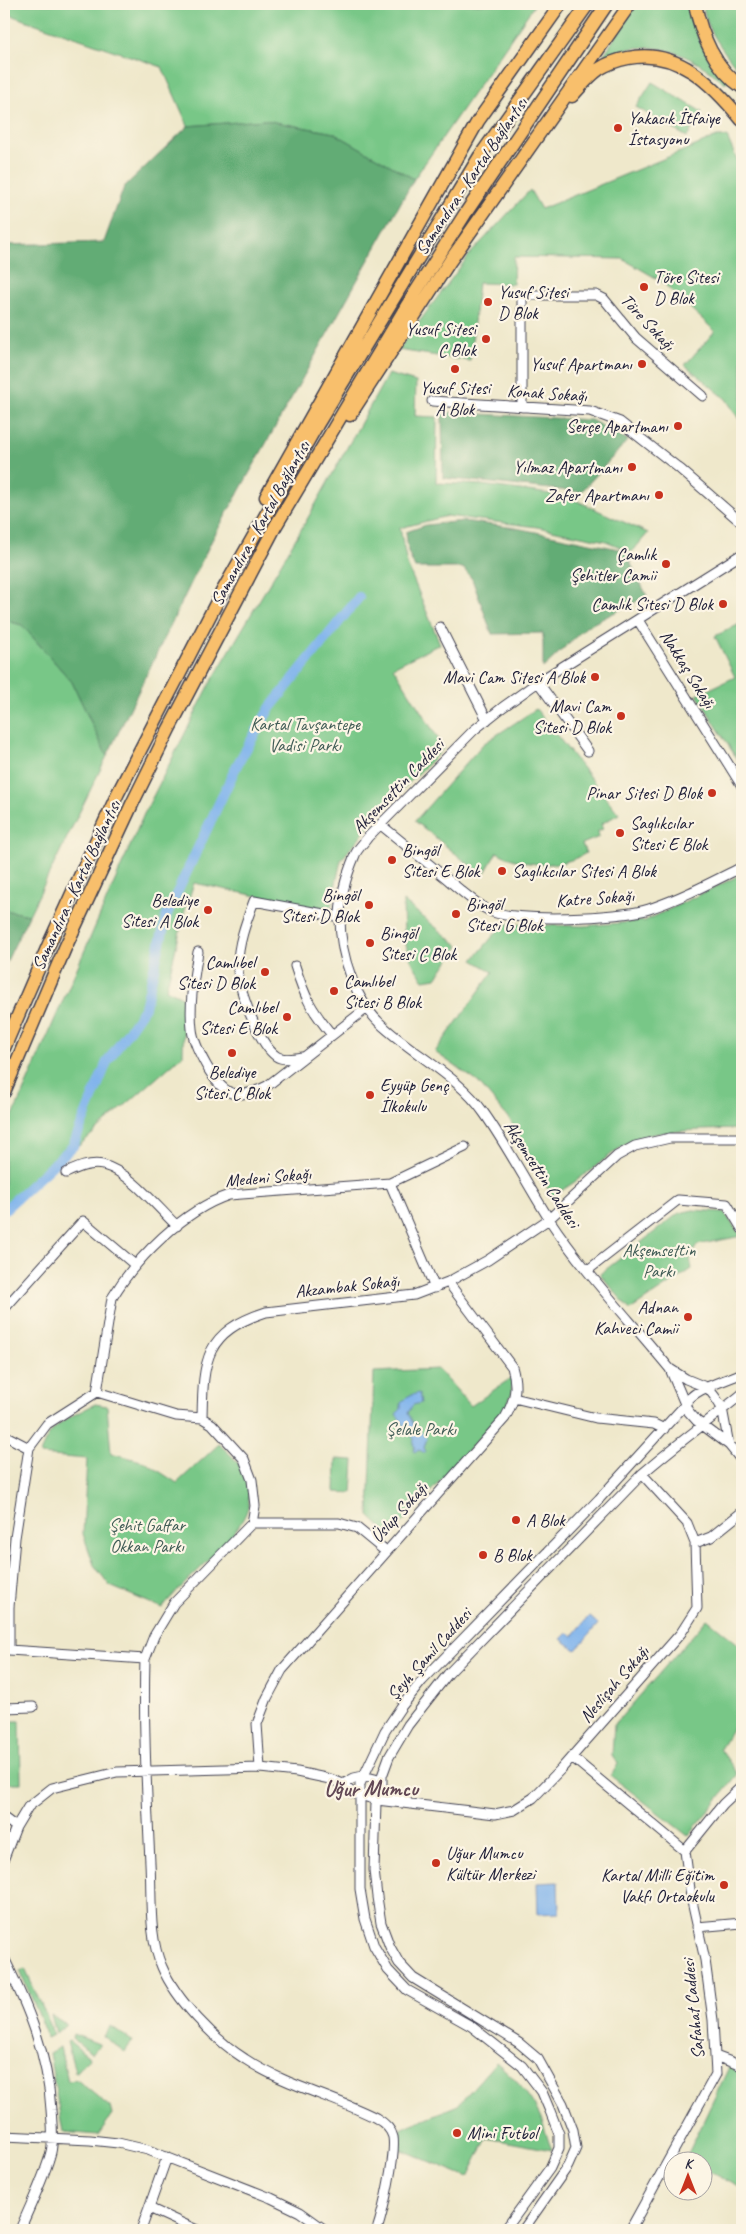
<svg xmlns="http://www.w3.org/2000/svg" width="746" height="2234" viewBox="0 0 746 2234" font-family="Caveat,sans-serif">
<rect width="100%" height="100%" fill="#fcf5e5"/>
<filter id="ink" filterUnits="userSpaceOnUse"><feTurbulence type="fractalNoise" baseFrequency=".02" numOctaves="2"/><feDisplacementMap in="SourceGraphic" scale="10" xChannelSelector="R" yChannelSelector="G"/><feConvolveMatrix kernelMatrix="1 2 1 2 8 2 1 2 1" color-interpolation-filters="sRGB"/></filter>
<filter id="wash" filterUnits="userSpaceOnUse"><feTurbulence type="fractalNoise" baseFrequency=".0096" numOctaves="4" result="noise"/><feDisplacementMap in="SourceGraphic" scale="20" xChannelSelector="R" yChannelSelector="G"/><feGaussianBlur stdDeviation="1.12" result="paint"/><feColorMatrix in="noise" values="0 0 0 0 0 0 0 0 0 0 0 0 0 0 0 0 0 1.4 0 .05"/><feComposite in="paint" operator="in"/></filter>
<g filter="url(#wash)">
<rect width="100%" height="100%" fill="#efe8cb"/>
<path fill="#78c787" stroke="#4d7461" d="M4,4H535L414,179L334,133L264,120L188,126L162,67L4,13Z
M637,4H688L699,39L728,81L725,84C689,51 651,37 603,56Z
M703,4H742V74C727,56 704,28 703,4Z
M652,82L702,112L687,137L636,107Z
M717,137H727L742,171V424L726,399L685,365L715,331L661,281L623,259L514,257L513,284L478,283L470,361L398,350L470,254L530,190L541,209Z
M388,374L416,382L415,416L437,417L436,483L481,485L566,496L648,533L632,552L606,541L537,527L447,516L400,528L407,564L440,644L393,667L444,748L382,810L341,860L330,911L194,883L185,910L166,989L184,998L183,1055L4,1211V1136L144,814L210,684L309,516Z
M4,620L22,625L72,682L107,756L29,915L4,910Z
M742,623V767L697,695L735,677L715,636Z
M536,709L619,814L601,824L603,829L598,831L599,837L582,844L586,853C561,869 522,867 497,852L483,876L415,821L483,744Z
M742,874V1129C717,1130 651,1129 631,1141C603,1158 582,1180 552,1196L510,1120L478,1082L435,1052L493,972L473,960L503,924L583,926L645,921Z
M403,901L459,946L436,978L424,980C402,953 404,934 403,901Z
M693,1210L724,1212L741,1236L697,1245L690,1259L692,1269L630,1310L600,1274L679,1213Z
M438,1369L471,1406L511,1378L512,1393L505,1410L390,1536L369,1516L374,1372Z
M95,1404L107,1406L111,1453L145,1462L177,1483L219,1444C226,1451 235,1458 240,1466C246,1478 251,1493 248,1507C241,1537 183,1581 162,1608L110,1586L94,1565L83,1534L87,1459L40,1455C48,1424 69,1418 95,1404Z
M336,1459L354,1460L352,1493L335,1492Z
M707,1619L742,1647V1713L720,1749L738,1774L688,1836L611,1776L618,1764L612,1755L614,1725Z
M4,1721H20L21,1783H4Z
M25,1969L50,2024L53,2035L46,2038L44,2027L20,1971Z
M51,2015L66,2024L56,2033Z
M111,2026L132,2041L125,2052L103,2036Z
M73,2034L99,2044V2046L91,2053L72,2038Z
M69,2041L88,2056L89,2058L77,2072H75L67,2042Z
M60,2047L68,2081L77,2080L110,2107L112,2115L98,2135L63,2132L49,2053Z
M496,2062C515,2078 529,2094 540,2116C545,2127 547,2139 552,2150L487,2138L468,2177L400,2149V2129L458,2105Z
M729,2067L742,2073V2189L704,2169V2162L685,2160Z"/>
<path fill="#62ac74" stroke="#426758" d="M264,120L334,133L414,179L212,540L107,756L72,682L22,625L4,620V245L104,242L124,187L188,126Z
M442,412L591,420L628,440L581,492L443,478Z
M463,521L516,528L624,550L647,596L586,627L543,668V633L492,634L472,579L463,568H415L408,552L406,532L426,525Z
M4,910L29,915L4,967Z"/>
<path fill="#7fb3ec" stroke="#506a94" d="M419,1393L421,1403L413,1405L408,1413L414,1425L427,1438L424,1448L426,1452L424,1453L422,1451L417,1450L415,1452L413,1451L415,1447L413,1444L414,1439L396,1414L401,1409V1403L408,1396Z
M589,1616L598,1624L576,1650L561,1639L567,1633L573,1636Z
M558,1882L559,1913L538,1914L537,1883Z"/>
<g fill="none" stroke-linecap="round" stroke-linejoin="round">
<path stroke="#7fb3ec" stroke-width="10" d="M4,1210L73,1146L107,1062L145,1007L167,914L237,765L270,708L359,597"/>
</g>
</g>
<g filter="url(#ink)">
<g fill="none" stroke-linecap="round" stroke-linejoin="round">
<g stroke="#414051" stroke-width="11">
<path id="minor" d="M432,401L590,411L620,422L680,469L742,523
M522,407V295H596L604,299L636,338L703,396
M638,620L742,786
M440,627L487,720
M538,682L588,751
M381,825C403,843 424,860 446,878C459,889 473,902 488,910C511,923 623,918 649,909C682,898 712,882 742,867
M198,952C194,977 189,1003 192,1029C193,1041 200,1054 206,1065C223,1095 235,1102 267,1086L367,1008
M295,966C305,998 311,1009 332,1035
M302,1057C294,1058 283,1061 276,1056C259,1044 238,989 238,968C237,946 246,922 254,901L340,917
M66,1173C77,1168 90,1162 103,1165C130,1172 157,1207 177,1226
M390,1183L465,1147
M588,1270L678,1200L727,1204L742,1229
M4,1309L83,1221L135,1265
M670,1369L688,1411L697,1421L729,1445L742,1461
M97,1392L112,1298C136,1258 184,1210 229,1195L390,1183L435,1288
M514,1398L596,1418L654,1424L664,1429
M202,1418C203,1359 205,1332 266,1312L414,1295L448,1282L488,1260L549,1219L617,1156L635,1146L670,1138H742
M4,1435L29,1448
M729,1445L722,1408L715,1397L708,1388L686,1379L670,1369C630,1320 584,1272 549,1219C527,1184 508,1147 484,1113C459,1077 416,1056 384,1027C355,1002 340,955 340,918C340,898 347,874 355,855C357,849 364,843 368,837L474,730L503,707L538,682L742,554
M252,1523H339L357,1528L385,1551
M695,1543L711,1537L742,1512
M145,1659L9,1650V1607L15,1538L29,1448L47,1424L97,1392L176,1416L202,1418L212,1424L244,1459L252,1480L255,1506L252,1523L174,1603L154,1636L145,1659C143,1727 147,1795 150,1863C152,1897 148,1936 162,1967C176,2000 215,2040 245,2059C284,2085 335,2097 376,2118C383,2122 391,2129 393,2137C396,2155 383,2212 377,2230
M4,1708L33,1707
M572,1757L685,1851L691,1897L705,1960L713,2020L716,2074L630,2230
M260,1768L257,1724L267,1698L282,1670L505,1418C515,1400 518,1387 512,1367L448,1282
M343,1784L354,1778L363,1776L375,1779L382,1787L407,1801
M4,1818L16,1827
M685,1851L723,1804L742,1786
M4,1858L16,1827L28,1807L52,1788L117,1772L260,1768L297,1772L330,1779L343,1784L352,1793L377,1800L495,1814L514,1810L533,1798L561,1769L681,1633L697,1608L695,1543L687,1523L642,1474
M697,1927L742,1923
M4,1958C28,2007 48,2054 51,2110C52,2123 54,2139 51,2152C44,2179 30,2205 20,2230
M715,2056L742,2066
M4,2136L90,2140L118,2143L148,2150L271,2198L300,2212L325,2230
M149,2208L197,2230
M141,2230L167,2157
M505,2230L550,2168L559,2148V2134L550,2111L542,2092L522,2066L471,2026L407,1990L388,1970L374,1946L365,1919L360,1889V1784L385,1731L401,1707L422,1681L599,1499L685,1405C691,1389 726,1381 742,1373
M523,2230L568,2166L576,2148L573,2130L563,2104L538,2059L519,2043L413,1978L399,1963L390,1947L381,1923L377,1897L374,1870L376,1802L382,1791V1776L389,1757L408,1725L448,1674L642,1474C674,1446 709,1421 742,1394"/>
</g>
<g stroke="#414051" stroke-width="15">
<path id="highway" d="M695,4C701,35 715,69 742,87
M572,96C580,87 589,76 599,69C607,64 618,60 628,58C678,48 713,85 742,120
M350,415L450,261L630,4
M266,497L478,121L561,4
M4,1048L49,944L118,793L222,592L317,425L480,156L588,4
M4,1092L65,948L133,802L169,729L275,527L406,307L465,214L607,4"/>
</g>
<use href="#minor" stroke="#fff" stroke-width="9"/>
<use href="#highway" stroke="#f8bf6c" stroke-width="12"/>
</g>
</g>
<g fill="#c8321e" stroke="#fcf5e5" stroke-width="2">
<circle cx="618" cy="128" r="5"/>
<circle cx="644" cy="287" r="5"/>
<circle cx="488" cy="302" r="5"/>
<circle cx="486" cy="339" r="5"/>
<circle cx="642" cy="364" r="5"/>
<circle cx="455" cy="369" r="5"/>
<circle cx="678" cy="426" r="5"/>
<circle cx="632" cy="467" r="5"/>
<circle cx="659" cy="495" r="5"/>
<circle cx="666" cy="564" r="5"/>
<circle cx="723" cy="604" r="5"/>
<circle cx="595" cy="677" r="5"/>
<circle cx="621" cy="716" r="5"/>
<circle cx="712" cy="793" r="5"/>
<circle cx="620" cy="833" r="5"/>
<circle cx="392" cy="860" r="5"/>
<circle cx="502" cy="871" r="5"/>
<circle cx="369" cy="905" r="5"/>
<circle cx="208" cy="910" r="5"/>
<circle cx="456" cy="914" r="5"/>
<circle cx="370" cy="943" r="5"/>
<circle cx="265" cy="972" r="5"/>
<circle cx="334" cy="991" r="5"/>
<circle cx="287" cy="1017" r="5"/>
<circle cx="232" cy="1053" r="5"/>
<circle cx="370" cy="1095" r="5"/>
<circle cx="688" cy="1317" r="5"/>
<circle cx="516" cy="1520" r="5"/>
<circle cx="483" cy="1555" r="5"/>
<circle cx="436" cy="1863" r="5"/>
<circle cx="724" cy="1885" r="5"/>
<circle cx="457" cy="2133" r="5"/>
</g>
<g text-anchor="middle" dominant-baseline="central" stroke-width="4.5" stroke-linejoin="round" paint-order="stroke">
<g font-size="18" fill="#22223b" stroke="#fcf5e5" text-anchor="end">
<text x="628" y="118" text-anchor="start">Yakacık İtfaiye<tspan x="628" dy="21">İstasyonu</tspan></text>
<text x="654" y="277" text-anchor="start">Töre Sitesi<tspan x="654" dy="21">D Blok</tspan></text>
<text x="498" y="292" text-anchor="start">Yusuf Sitesi<tspan x="498" dy="21">D Blok</tspan></text>
<text x="476" y="329">Yusuf Sitesi<tspan x="476" dy="21">C Blok</tspan></text>
<text x="632" y="364">Yusuf Apartmanı</text>
<text x="455" y="388" text-anchor="middle">Yusuf Sitesi<tspan x="455" dy="21">A Blok</tspan></text>
<text x="668" y="426">Serçe Apartmanı</text>
<text x="622" y="467">Yılmaz Apartmanı</text>
<text x="649" y="495">Zafer Apartmanı</text>
<text x="656" y="554">Çamlık<tspan x="656" dy="21">Şehitler Camii</tspan></text>
<text x="713" y="604">Camlık Sitesi D Blok</text>
<text x="585" y="677">Mavi Cam Sitesi A Blok</text>
<text x="611" y="706">Mavi Cam<tspan x="611" dy="21">Sitesi D Blok</tspan></text>
<text x="702" y="793">Pinar Sitesi D Blok</text>
<text x="630" y="823" text-anchor="start">Saglıkcılar<tspan x="630" dy="21">Sitesi E Blok</tspan></text>
<text x="402" y="850" text-anchor="start">Bingöl<tspan x="402" dy="21">Sitesi E Blok</tspan></text>
<text x="512" y="871" text-anchor="start">Saglıkcılar Sitesi A Blok</text>
<text x="359" y="895">Bingöl<tspan x="359" dy="21">Sitesi D Blok</tspan></text>
<text x="198" y="900">Belediye<tspan x="198" dy="21">Sitesi A Blok</tspan></text>
<text x="466" y="904" text-anchor="start">Bingöl<tspan x="466" dy="21">Sitesi G Blok</tspan></text>
<text x="380" y="933" text-anchor="start">Bingöl<tspan x="380" dy="21">Sitesi C Blok</tspan></text>
<text x="255" y="962">Camlıbel<tspan x="255" dy="21">Sitesi D Blok</tspan></text>
<text x="344" y="981" text-anchor="start">Camlıbel<tspan x="344" dy="21">Sitesi B Blok</tspan></text>
<text x="277" y="1007">Camlıbel<tspan x="277" dy="21">Sitesi E Blok</tspan></text>
<text x="232" y="1072" text-anchor="middle">Belediye<tspan x="232" dy="21">Sitesi C Blok</tspan></text>
<text x="380" y="1085" text-anchor="start">Eyyüp Genç<tspan x="380" dy="21">İlkokulu</tspan></text>
<text x="678" y="1307">Adnan<tspan x="678" dy="21">Kahveci Camii</tspan></text>
<text x="526" y="1520" text-anchor="start">A Blok</text>
<text x="493" y="1555" text-anchor="start">B Blok</text>
<text x="446" y="1853" text-anchor="start">Uğur Mumcu<tspan x="446" dy="21">Kültür Merkezi</tspan></text>
<text x="714" y="1875">Kartal Milli Eğitim<tspan x="714" dy="21">Vakfı Ortaokulu</tspan></text>
<text x="467" y="2133" text-anchor="start">Mini Futbol</text>
</g>
<g font-size="18" fill="#22223b" stroke="#fcf5e5">
<text transform="translate(471 176) rotate(-56)">Samandıra - Kartal Bağlantısı</text>
<text transform="translate(648 322) rotate(47)">Töre Sokağı</text>
<text transform="translate(547 393) rotate(4)">Konak Sokağı</text>
<text transform="translate(260 523) rotate(-61)">Samandıra - Kartal Bağlantısı</text>
<text transform="translate(688 669) rotate(58)">Nakkaş Sokağı</text>
<text transform="translate(398 786) rotate(-46)">Akşemsettin Caddesi</text>
<text transform="translate(76 885) rotate(-65)">Samandıra - Kartal Bağlantısı</text>
<text transform="translate(595 898) rotate(-4)">Katre Sokağı</text>
<text transform="translate(542 1174) rotate(57)">Akşemsettin Caddesi</text>
<text transform="translate(268 1177) rotate(-5)">Medeni Sokağı</text>
<text transform="translate(347 1286) rotate(-6)">Akzambak Sokağı</text>
<text transform="translate(399 1512) rotate(-48)">Üslup Sokağı</text>
<text transform="translate(429 1654) rotate(-48)">Şeyh Şamil Caddesi</text>
<text transform="translate(614 1684) rotate(-49)">Neslişah Sokağı</text>
<text transform="translate(693 2009) rotate(-96)">Safahat Caddesi</text>
</g>
<g font-size="18" fill="#405c56" stroke="#fcf5e5">
<text x="305" y="724">Kartal Tavşantepe<tspan x="305" dy="21">Vadisi Parkı</tspan></text>
<text x="659" y="1250">Akşemsettin<tspan x="659" dy="21">Parkı</tspan></text>
<text x="421" y="1429">Şelale Parkı</text>
<text x="147" y="1525">Şehit Gaffar<tspan x="147" dy="21">Okkan Parkı</tspan></text>
</g>
<g font-size="22" font-weight="bold" fill="#624855" stroke="#fcf5e5">
<text x="371" y="1789">Uğur Mumcu</text>
</g>
</g>
<rect width="746" height="2234" fill="none" stroke="#fcf5e5" stroke-width="20"/>
<g transform="translate(688 2176)"><circle r="24" fill="#fcf5e5" stroke="#a5a1a1"/>
<path d="M0-4L9 19L0 12L-9 19Z" fill="#c8321e"/>
<text y="-8" font-size="14" font-weight="bold" text-anchor="middle" fill="#22223b">K</text>
</g>
</svg>
